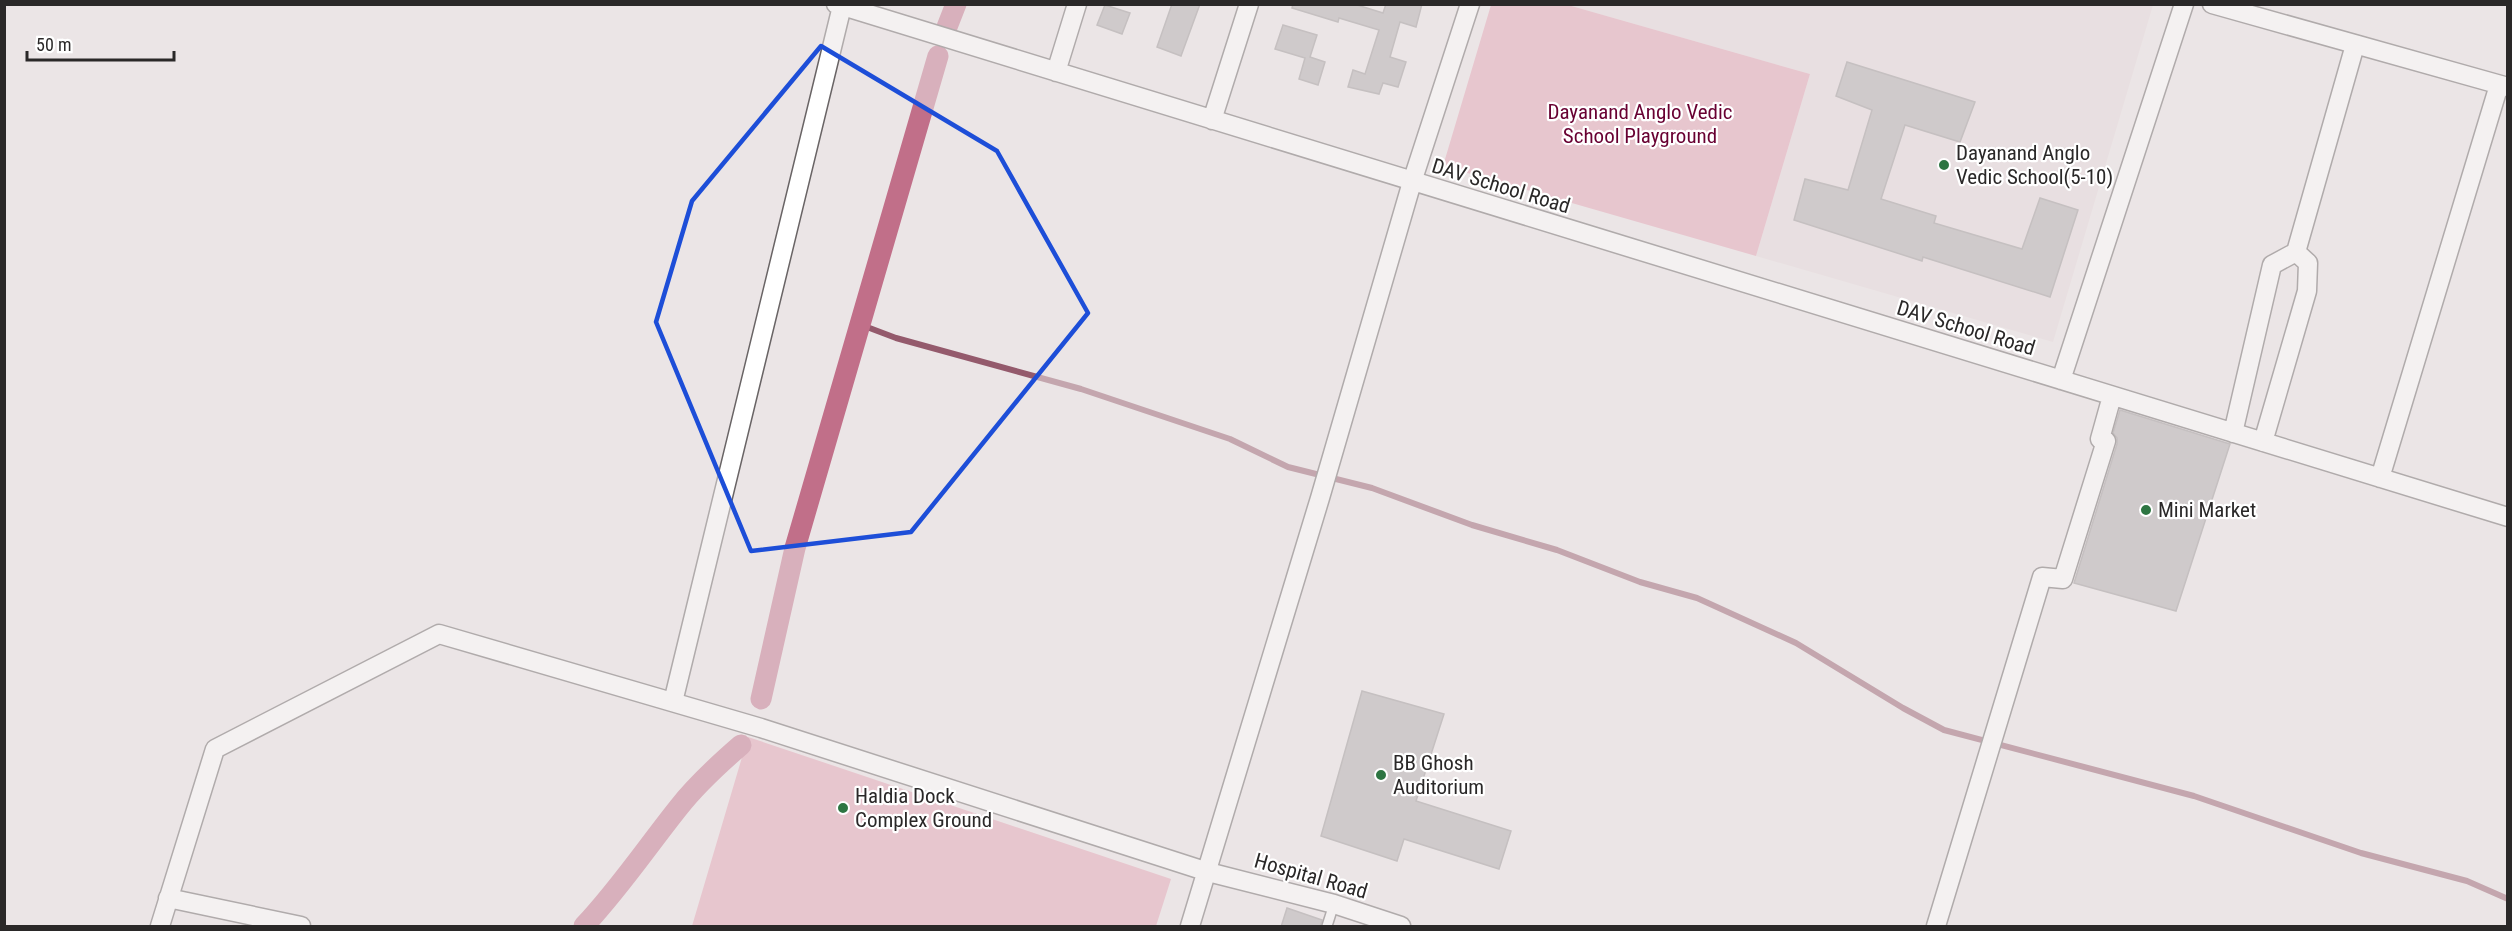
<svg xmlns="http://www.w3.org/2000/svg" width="2512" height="931" viewBox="0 0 2512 931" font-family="'Roboto Condensed',sans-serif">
<rect width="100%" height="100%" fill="#ebe5e6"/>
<path fill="#e5d7db" d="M1568,5H2153L2053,342L1756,256L1810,74Z"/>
<path fill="#e39fb2" d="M1491,5H1568L1810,74L1756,256L1443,166Z
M748,737L1171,879L1156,926H692Z"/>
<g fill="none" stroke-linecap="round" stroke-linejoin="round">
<path stroke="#945a6c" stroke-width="6" d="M859,324L896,338L1081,389L1230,439L1288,467L1372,488L1472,525L1557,550L1640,582L1697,598L1796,643L1903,708L1944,730L2194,796L2361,853L2467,881L2508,899"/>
<path stroke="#c16f89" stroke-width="21" d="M947,27L956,4
M761,699L795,548L938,56
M584,926C619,889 647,847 679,807C697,784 719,764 741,745"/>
</g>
<path fill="#aea9aa" stroke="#979294" stroke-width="1.5" d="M1172,4H1200L1181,56L1157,47Z
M1293,4H1354L1383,13L1386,4H1422L1416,27L1400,22L1390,57L1406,62L1398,87L1383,83L1379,94L1348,87L1353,70L1365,74L1379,30L1339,18L1338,22L1292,8Z
M1105,5L1130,13L1122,34L1097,25Z
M1283,25L1317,35L1310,57L1325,62L1318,85L1299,79L1305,58L1275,49Z
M1847,62L1975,102L1960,142L1905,125L1881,199L1936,216L1934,223L2022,249L2040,198L2078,210L2050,297L1923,257L1922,261L1794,220L1805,179L1848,190L1872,110L1836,96Z
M2120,410L2230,444L2176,611L2074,583L2117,444V438L2113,433Z
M1362,691L1444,714L1416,801L1511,831L1499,869L1404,839L1397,861L1321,836Z
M1287,908L1322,920L1320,927H1281Z"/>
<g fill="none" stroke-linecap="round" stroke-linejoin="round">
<g stroke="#696465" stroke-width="12">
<path id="service" d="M1327,926L1334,904"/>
</g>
<g stroke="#696465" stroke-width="21">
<path id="minor" d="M836,4L2508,517
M2212,4L2508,87
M1056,72L1077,4
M1212,120L1249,4
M2061,380L2184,4
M2233,433L2272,265L2296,252
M2263,442L2307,291L2308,263L2296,252L2355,45
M2380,478L2499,85
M673,702L842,6
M168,898L301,926
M160,926L215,749L439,634L761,728L1208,872L1334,904L1401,926
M1190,926L1320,498L1412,182L1470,4
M1936,926L2042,577L2063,579L2106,441L2100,439L2112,396"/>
</g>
<use href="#service" stroke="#fff" stroke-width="9"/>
<use href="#minor" stroke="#fff" stroke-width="18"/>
</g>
<path d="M0 0H2512V931H0ZM821,46L997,151L1088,313L911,532L751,551L656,322L692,201Z" fill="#ebe5e6" fill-opacity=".55" fill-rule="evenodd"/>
<path fill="none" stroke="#1d4ed8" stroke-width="4.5" stroke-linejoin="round" d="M821,46L997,151L1088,313L911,532L751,551L656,322L692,201Z"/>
<g fill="#2d7542" stroke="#fff" stroke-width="2">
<circle cx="1944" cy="165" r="6"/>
<circle cx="2146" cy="510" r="6"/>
<circle cx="1381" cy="775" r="6"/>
<circle cx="843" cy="808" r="6"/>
</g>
<g text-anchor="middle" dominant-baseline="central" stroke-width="4.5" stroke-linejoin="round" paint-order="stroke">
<g font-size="21" fill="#680032" stroke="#fff">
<text x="1640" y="112">Dayanand Anglo Vedic<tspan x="1640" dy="24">School Playground</tspan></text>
</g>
<g font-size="21" fill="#2a2828" stroke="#fff" text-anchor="start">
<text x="1956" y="153">Dayanand Anglo<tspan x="1956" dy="24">Vedic School(5-10)</tspan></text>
<text x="2158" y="510">Mini Market</text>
<text x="1393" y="763">BB Ghosh<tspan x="1393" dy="24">Auditorium</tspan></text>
<text x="855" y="796">Haldia Dock<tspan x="855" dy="24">Complex Ground</tspan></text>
</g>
<g font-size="21" fill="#2a2828" stroke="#fff">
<text transform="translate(1501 186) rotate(17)">DAV School Road</text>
<text transform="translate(1966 328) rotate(17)">DAV School Road</text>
<text transform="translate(1311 876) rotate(16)">Hospital Road</text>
</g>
</g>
<rect width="2512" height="931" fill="none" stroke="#2a2828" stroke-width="12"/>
<path d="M27 51v9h147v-9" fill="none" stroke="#2a2828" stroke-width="3"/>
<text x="36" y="51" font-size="18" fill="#2a2828" stroke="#ffffff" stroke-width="4.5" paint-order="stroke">50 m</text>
</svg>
